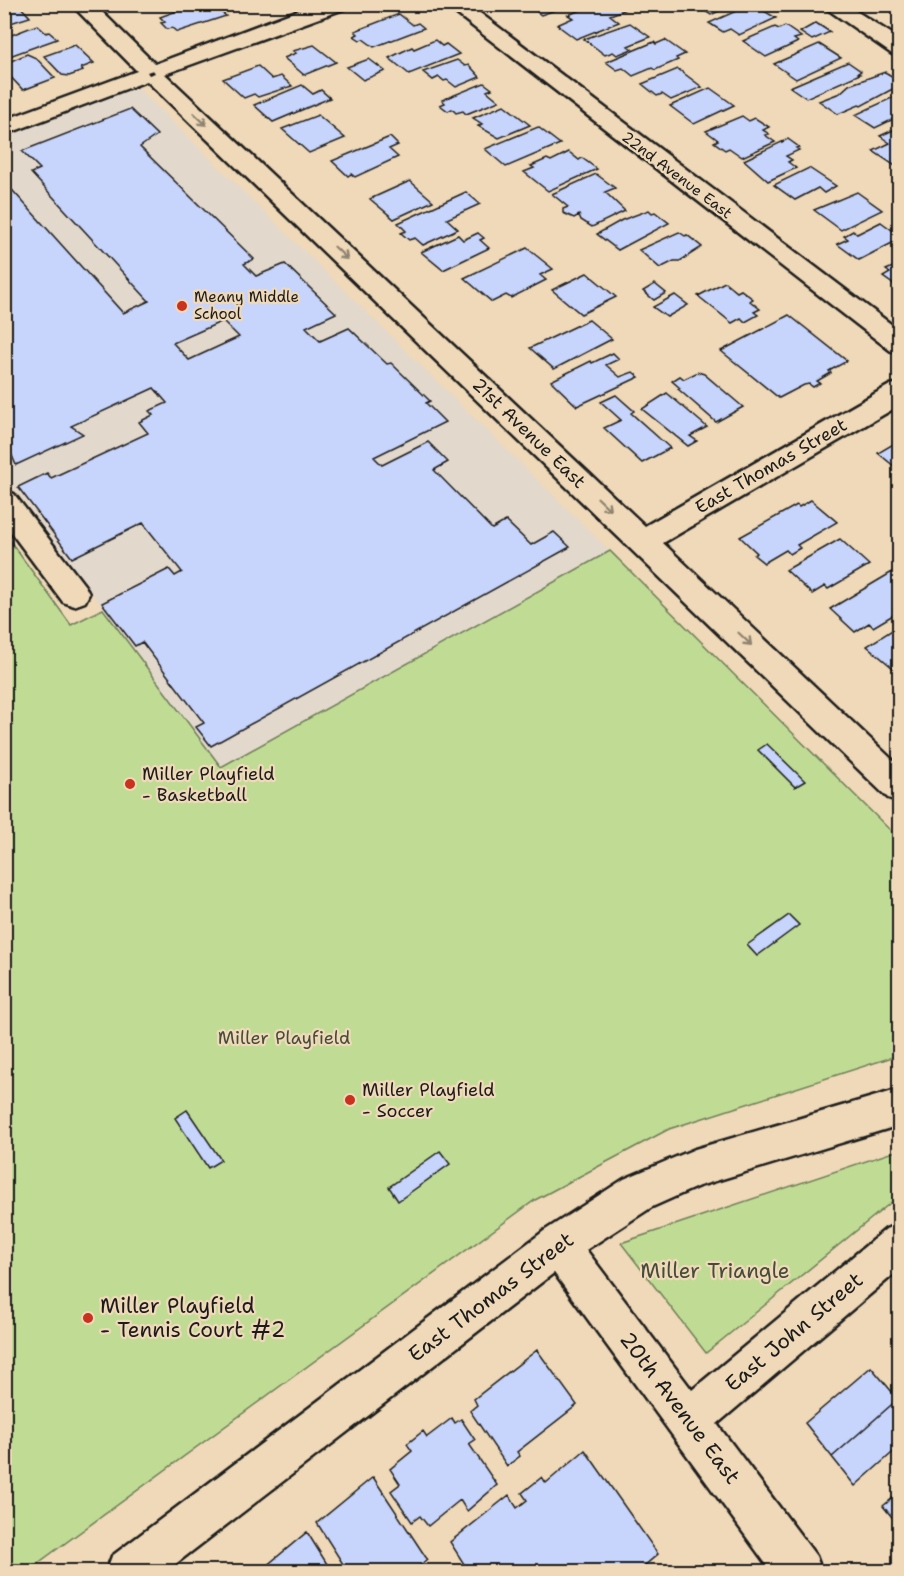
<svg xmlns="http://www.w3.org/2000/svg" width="904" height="1576" viewBox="0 0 904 1576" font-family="'Shantell Sans',sans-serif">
<rect width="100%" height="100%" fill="#efd9b8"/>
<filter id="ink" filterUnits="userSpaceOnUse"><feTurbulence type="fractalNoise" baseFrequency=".0167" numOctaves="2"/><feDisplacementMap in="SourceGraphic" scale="12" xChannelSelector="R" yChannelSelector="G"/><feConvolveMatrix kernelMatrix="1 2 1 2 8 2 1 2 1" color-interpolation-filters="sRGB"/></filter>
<g filter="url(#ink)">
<path fill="#e3d8cc" d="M137,87L610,551L221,767L5,476V136Z"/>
<path fill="#c0dc94" stroke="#6e7c58" stroke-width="1.5" d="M5,534L71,625L103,609L221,767L610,551L899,839V1055L669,1129L535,1200L27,1571H5Z
M899,1150V1196L706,1353L621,1243Z"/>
<path fill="#c7d4fb" stroke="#1c1c1c" stroke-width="1.5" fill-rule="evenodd" d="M8,4H18L30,17L4,25V6Z
M196,4H211L226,16L177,32L172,28L167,29L161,23L165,22L160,17Z
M527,4H573L541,15Z
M596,4H616L624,10L610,15L619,22L576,39L557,25L573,18L568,15Z
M694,4H733L711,15Z
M752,4L776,18L739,35L730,29L723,32L709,23Z
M399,14L413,25L418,23L424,28L374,47L363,39L360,40L354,36L358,34L355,31Z
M630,23L650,37L628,46L632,49L617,55L613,52L605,55L584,39Z
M816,23L830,32L812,40L800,32Z
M37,25L46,33L49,32L57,39L4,58V35L9,36Z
M785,26L801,37L794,39L798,42L766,57L743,41L775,27L779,29Z
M435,40L442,46L446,44L459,54L409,74L389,58L412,47L414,49Z
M665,40L685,54L676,58L678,60L655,70L652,68L633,76L623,68L617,70L606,62L654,42L656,44Z
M819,44L841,58L796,79L774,64Z
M75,45L94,63L81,68L83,71L69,76L62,75L44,56Z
M314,45L336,62L304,75L284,58L296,53L293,51Z
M27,54L36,58L55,78L23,90L4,70L8,69L4,64Z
M369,59L385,71L363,80L347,67Z
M457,60L465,66L469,65L480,77L456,87L447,80L444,81L439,77L433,80L423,72Z
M848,62L861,71L858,73L860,74L806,98L790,87Z
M258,66L272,79L281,76L292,86L258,97L254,94L244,98L223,79Z
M678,69L702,87L671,100L662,94L657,96L642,84Z
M885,72L900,81V85L861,106L859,105L838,114L819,101L840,93L849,85Z
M484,83L492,89L487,91L499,101L466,114L463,111L456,113L452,109L448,111L440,105L445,103L442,100Z
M302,85L313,94L321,90L330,98L273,122L254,105Z
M710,88L734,105L694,124L670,106Z
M898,95L900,96V116L875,128L855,115Z
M504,105L530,125L499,138L478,126L482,124L473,118Z
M130,109L157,135L140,147L254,259L244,264L256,276L285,264L336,313L306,327L320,341L349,328L387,364L391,363L430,401L426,403L445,422L374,457L382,465L428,442L448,462L434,470L492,529L506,521L531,545L554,532L570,547L211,746L196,727L204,723L142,642L135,646L102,603L169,569L175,576L182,572L143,523L72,558L18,487L47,473L51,478L148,433L139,422L153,415L149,411L167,403L154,388L71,426L83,434L16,465L4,437V181L123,313L149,301L31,173L40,169L22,151ZM223,321L239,337L189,360L173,343Z
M318,115L345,138L309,153L282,129Z
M742,116L749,121L755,118L769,127L763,130L769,134L765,135L775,142L742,157L729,148L725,150L714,142L718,140L706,131Z
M538,127L560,144L506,167L485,149Z
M900,127V169L873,151L890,143L880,136Z
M390,137L398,145L389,149L398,157L355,177L351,174L348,176L332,161Z
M788,139L799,147L796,148L799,150L786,156L792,160L788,162L796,168L768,181L744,160Z
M569,152L579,160L582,158L597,169L548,191L524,172L534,168L531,166L547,159L551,161Z
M809,168L836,186L824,193L818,188L795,200L774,185Z
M596,174L615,188L605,192L625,211L592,227L581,220L579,215L574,218L563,213V209L568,207L552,194Z
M410,181L433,201L394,219L370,199Z
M466,192L480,204L447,219L458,229L423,245L415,238L409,240L401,233L406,231L398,223Z
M857,192L882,210L841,230L814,210Z
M649,210L652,213L655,212L669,223L618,250L597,234L622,220Z
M881,222L900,236V239L859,260L837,244L848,239L844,236L853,231L857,234Z
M679,232L685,236L687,235L702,247L680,261H674L660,268L639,250Z
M478,233L484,238L480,240L489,248L443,270L421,252L458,235L463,240Z
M527,248L553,269L540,275L546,280L511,298L506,295L492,302L464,278Z
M900,264V289L883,277L890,273L886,270Z
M587,273L616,297L581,314L552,290Z
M725,282L737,292L741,290L753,299L750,301L760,309L754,312L758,315L745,322L741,318L732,323L698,296Z
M655,284L666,293L654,300L643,291Z
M675,295L688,305L667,317L653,307Z
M789,315L847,361L829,371L831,373L817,381L820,383L813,387L809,384L804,385L779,398L721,351Z
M589,320L612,339L554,369L530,348Z
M613,353L619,359L606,365L620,377L633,372L639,377L577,406L551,381L591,361L592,363Z
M698,372L704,374L743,407L716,422L678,389L680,388L672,381L680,376L684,379Z
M667,393L707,427L690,436L697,441L688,446L642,409Z
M616,395L634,411L631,413L670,448L642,463L604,428L621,420L601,402Z
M900,440V471L878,453Z
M811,500L837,522L797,545L800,548L790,554L786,550L764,563L754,555L757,553L740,537L797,505L799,507Z
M840,539L869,565L828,589L825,586L812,594L786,570Z
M894,571L900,576V611L873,627L869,623L855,632L830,609Z
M900,625V674L867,646Z
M767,744L805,781L795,787L758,750Z
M789,915L799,925L757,956L747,945Z
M187,1110L221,1160L208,1168L175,1118Z
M440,1151L450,1164L398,1201L389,1187Z
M537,1350L577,1405L517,1452L520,1456L507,1466L470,1411L477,1405L474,1399Z
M871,1367L898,1399L832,1457L805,1423Z
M898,1399L900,1446L855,1486L832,1457Z
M452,1418L455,1423L461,1419L475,1440L469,1444L497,1485L467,1511L460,1500L428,1526L420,1516L412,1522L391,1491L400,1484L390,1469L412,1451L407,1444L423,1431L427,1437Z
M585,1450L658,1554L637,1572H469L450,1542L509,1495L517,1508L527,1500L522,1493L542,1477L546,1483Z
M373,1477L427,1559L413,1572H348L317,1523Z
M900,1492V1527L883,1506Z
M307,1532L332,1572H259Z"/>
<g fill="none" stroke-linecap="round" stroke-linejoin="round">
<g stroke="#1c1c1c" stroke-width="5">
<path id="minor" d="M71,4H94L155,64L315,4H346L344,9L165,74L645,526L890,385L900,383V405L663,543L900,767V802L888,798L147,81L4,135V120L137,71ZM153,70L155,73L149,75L147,72Z
M444,4H468L900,331V354L891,351Z
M4,491L14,494L85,586L89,594L85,602L74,606L63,602L4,523Z
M900,1223V1269L717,1424L816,1556L822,1572H772L544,1259L538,1245L544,1231L558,1225L572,1231L692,1390L886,1229Z"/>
</g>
<g stroke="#1c1c1c" stroke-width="5">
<path id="tertiary" d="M900,1089V1125L699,1186L652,1207L572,1259L165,1572H106L112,1556L544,1231L624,1179L695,1149Z"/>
</g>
<g stroke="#1c1c1c" stroke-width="5">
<path id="primary" d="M820,4H845L900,39V55L892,54Z"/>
</g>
<use href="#minor" fill="#efd9b8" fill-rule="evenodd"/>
<use href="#tertiary" fill="#efd9b8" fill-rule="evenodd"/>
<use href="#primary" fill="#efd9b8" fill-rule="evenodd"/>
</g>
<defs><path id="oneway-shaft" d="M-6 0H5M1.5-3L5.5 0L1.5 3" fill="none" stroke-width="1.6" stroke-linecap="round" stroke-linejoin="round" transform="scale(1.5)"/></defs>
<g stroke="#908472">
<use href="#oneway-shaft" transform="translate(200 119) rotate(44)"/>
<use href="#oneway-shaft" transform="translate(341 253) rotate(44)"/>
<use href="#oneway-shaft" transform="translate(604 504) rotate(44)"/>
<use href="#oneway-shaft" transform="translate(745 639) rotate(44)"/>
</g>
</g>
<g fill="#c8321e" stroke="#efd9b8" stroke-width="2">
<circle cx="182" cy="306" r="6"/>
<circle cx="130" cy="784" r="6"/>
<circle cx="350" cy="1100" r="6"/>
<circle cx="88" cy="1318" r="6"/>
</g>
<g text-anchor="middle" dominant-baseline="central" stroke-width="4.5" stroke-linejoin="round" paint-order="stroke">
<g font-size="15" fill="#1c1c1c" stroke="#efd9b8">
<text transform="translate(677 175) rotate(37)">22nd Avenue East</text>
</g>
<g font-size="15" fill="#1c1c1c" stroke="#efd9b8" text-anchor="start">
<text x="194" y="297">Meany Middle<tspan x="194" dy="17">School</tspan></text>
</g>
<g font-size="18" fill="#1c1c1c" stroke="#efd9b8">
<text transform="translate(529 433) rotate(44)">21st Avenue East</text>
<text transform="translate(771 466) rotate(-30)">East Thomas Street</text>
</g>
<g font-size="18" fill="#1c1c1c" stroke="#efd9b8" text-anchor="start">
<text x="142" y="774">Miller Playfield<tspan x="142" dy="21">- Basketball</tspan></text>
<text x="362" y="1090">Miller Playfield<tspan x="362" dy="21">- Soccer</tspan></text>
</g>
<g font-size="18" fill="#454c3a" stroke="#efd9b8">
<text x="284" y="1038">Miller Playfield</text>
</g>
<g font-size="21" fill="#454c3a" stroke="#efd9b8">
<text x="715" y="1271">Miller Triangle</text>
</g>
<g font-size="21" fill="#1c1c1c" stroke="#efd9b8">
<text transform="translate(491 1297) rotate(-37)">East Thomas Street</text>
<text transform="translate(794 1332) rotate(-40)">East John Street</text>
<text transform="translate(680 1408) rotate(53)">20th Avenue East</text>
</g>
<g font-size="21" fill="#1c1c1c" stroke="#efd9b8" text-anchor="start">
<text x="100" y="1306">Miller Playfield<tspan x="100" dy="24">- Tennis Court #2</tspan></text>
</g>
</g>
<rect width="904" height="1576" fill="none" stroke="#efd9b8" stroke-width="24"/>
<rect x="12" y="12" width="880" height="1552" fill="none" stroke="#1c1c1c" stroke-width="2" filter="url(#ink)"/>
</svg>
